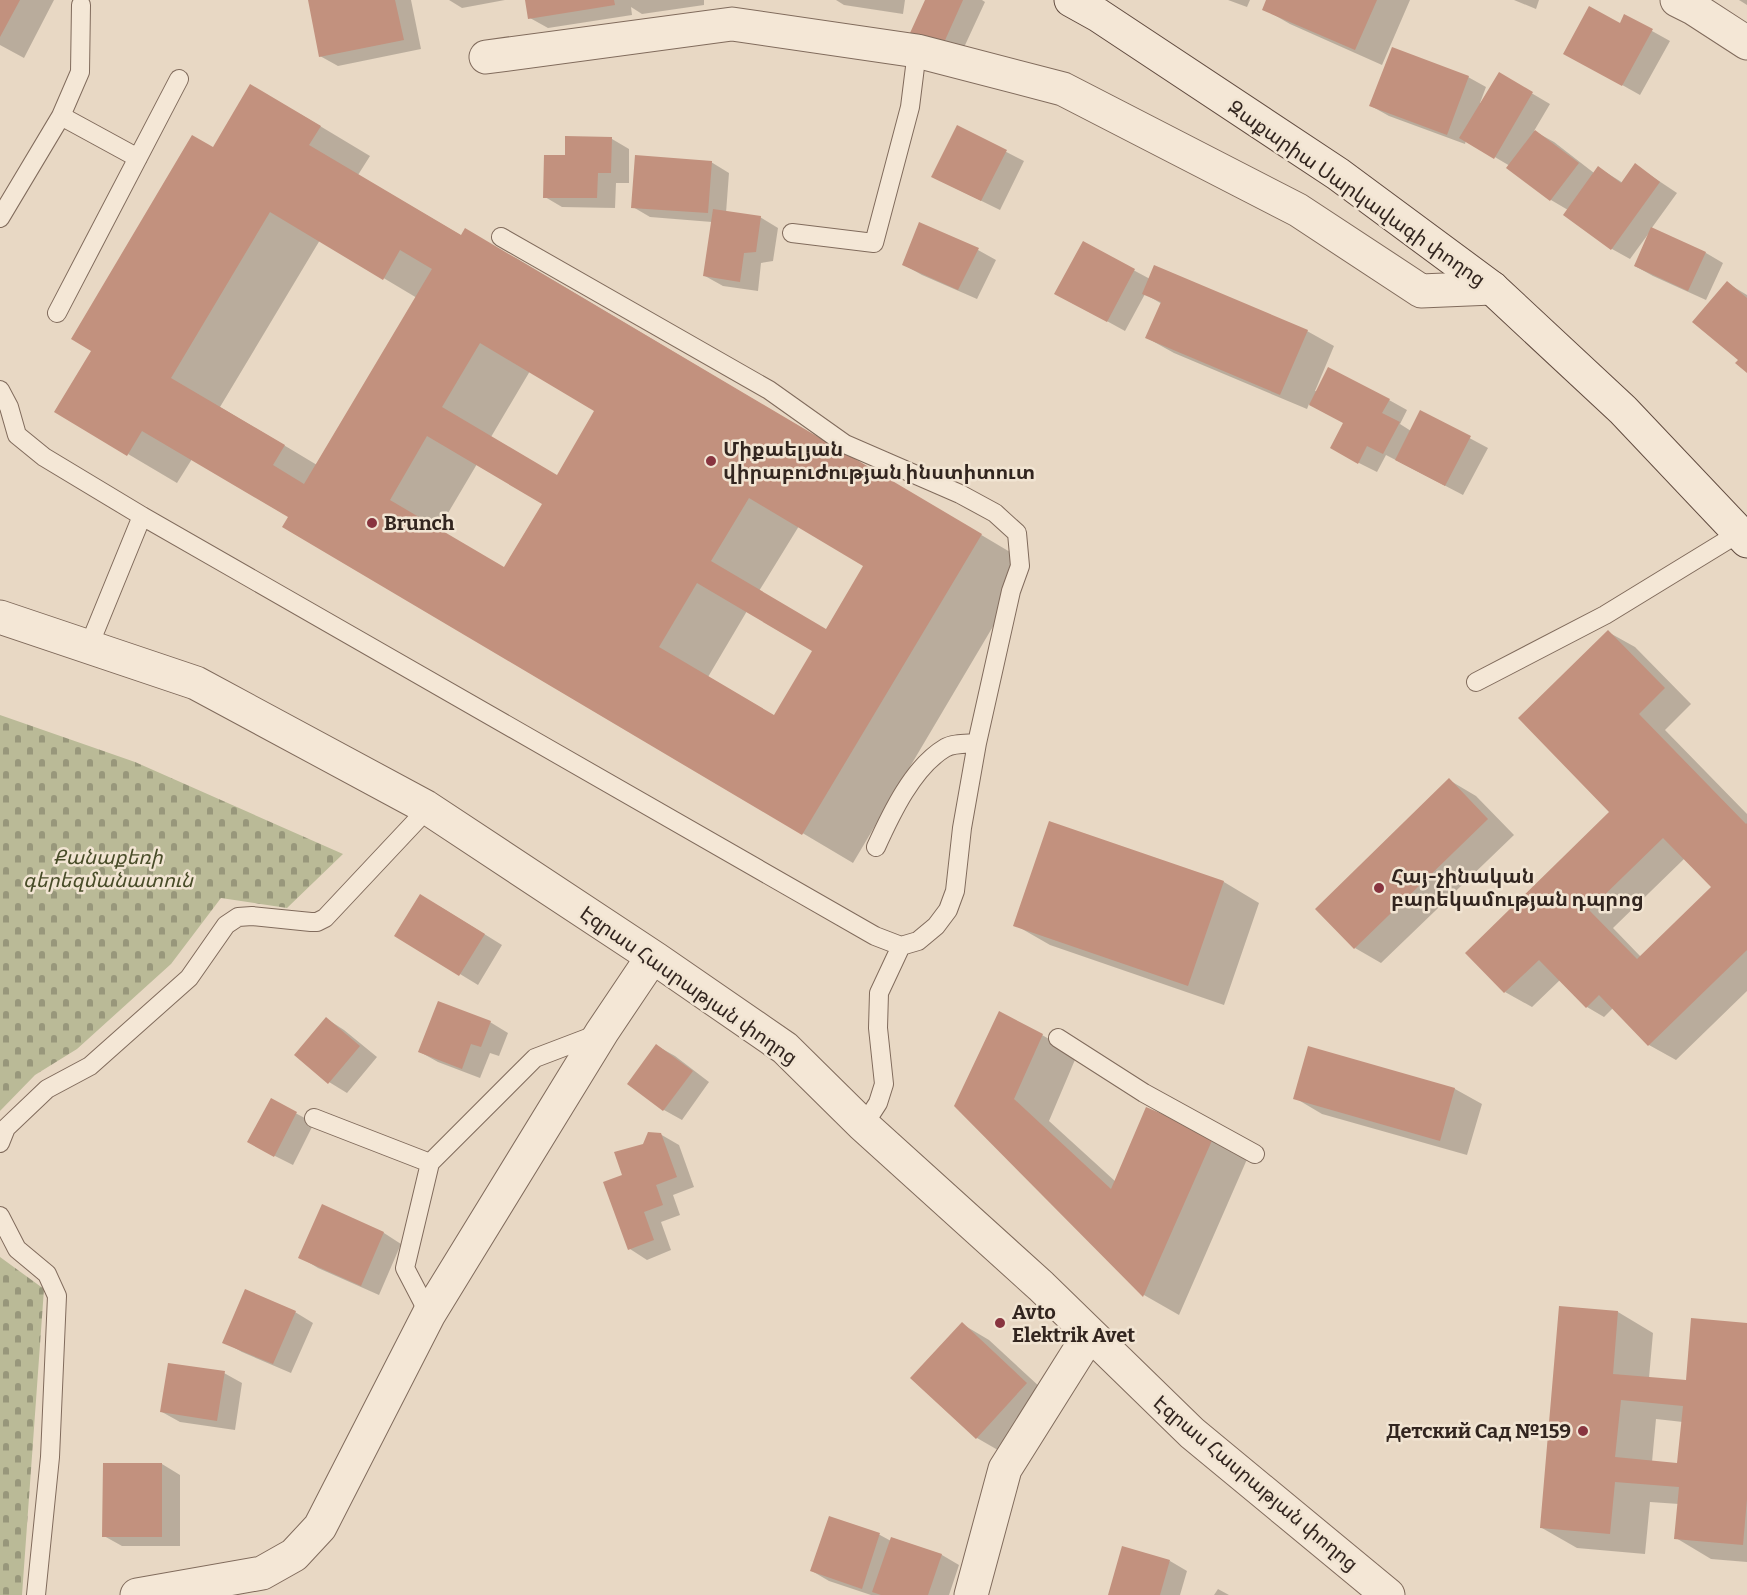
<svg xmlns="http://www.w3.org/2000/svg" width="1747" height="1595" viewBox="0 0 1747 1595" font-family="Bitter,'Noto Sans Armenian',serif">
<defs>
<pattern id="cemetery-stones" width="16" height="16" patternUnits="userSpaceOnUse" patternTransform="scale(1.5)"><rect width="16" height="16" fill="#baba97"/><path d="M2 7V4a2 2 0 0 1 4 0v3zM10 15v-3a2 2 0 0 1 4 0v3z" fill="#98977b"/></pattern>
</defs>
<rect width="100%" height="100%" fill="#e8d8c4"/>
<path fill="url(#cemetery-stones)" d="M0,715L135,762L343,854L287,908L221,898L171,964L77,1049L35,1075L0,1111Z
M0,1257L44,1289L22,1595H0Z"/>
<path fill="#0003" fill-rule="evenodd" d="M0,0H54L24,58L0,45Z
M309,0H411L421,49L338,66L320,56Z
M449,0H505L462,8Z
M527,0H704V5L642,14L631,7L632,15L548,28L530,18Z
M836,0H905L903,14L844,5Z
M926,0H982L985,2L960,56L930,42Z
M1228,0H1250L1247,7Z
M1267,0H1410L1382,65L1290,24L1264,9Z
M1514,0H1539L1536,9Z
M1739,0H1747V5Z
M1625,16L1670,41L1640,95L1583,63L1621,25Z
M1499,74L1550,104L1534,131L1554,142L1594,173L1599,168L1623,183L1635,165L1677,193L1651,229L1706,253L1723,263L1706,300L1653,276L1635,266L1649,233L1630,259L1612,249L1568,210L1551,200L1510,166L1466,140L1465,144L1389,116L1371,106L1468,77L1486,87L1480,103H1482Z
M300,114L370,156L358,175L462,236L516,258L1030,564L853,863L284,526L290,517L192,459L177,483L128,454L213,149ZM320,240L417,298L317,465L220,407ZM530,371L596,411L558,477L491,437ZM477,464L544,503L504,568L438,530ZM799,526L865,565L826,630L759,591ZM747,611L814,651L775,717L708,677Z
M958,127L1024,161L1000,210L951,186Z
M612,139L629,149V183H616L615,208L562,207L545,197L566,157Z
M711,162L729,173L726,213L760,217L778,228L773,261L761,263L758,291L723,286L705,276L712,222L650,217L633,207Z
M1083,243L1150,279L1307,331L1334,346L1315,391L1389,400L1407,410L1400,424L1411,431L1421,412L1488,448L1463,495L1386,455L1377,472L1349,458L1345,423L1309,404L1307,409L1174,353L1147,338L1162,304L1145,294L1125,331L1074,303Z
M978,250L996,260L977,299L922,275L904,265Z
M1727,283L1747,295V371L1740,360Z
M1608,632L1635,647L1691,704L1665,730L1747,814V991L1676,1060L1649,1045L1613,1008L1604,1017L1587,1007L1560,980L1532,1007L1505,992L1611,812ZM1685,858L1713,887L1641,957L1613,928Z
M1449,780L1476,796L1514,835L1381,963L1355,948Z
M1050,823L1224,882L1259,903L1224,1005L1050,945L1015,925Z
M439,906L502,945L478,985L396,935Z
M327,1019L344,1030L377,1057L347,1093L329,1082Z
M490,1022L508,1033L499,1056L490,1053L480,1078L438,1062L420,1052Z
M1042,1035L1077,1055L1049,1121L1116,1182L1146,1109L1248,1157L1179,1315L1144,1295L955,1106Z
M657,1046L675,1056L709,1082L682,1120L664,1110Z
M1309,1048L1455,1089L1482,1104L1467,1155L1322,1114L1295,1098Z
M271,1100L314,1123L293,1165L267,1152Z
M660,1134L679,1145L694,1187L673,1195L680,1215L661,1222L671,1250L647,1260L630,1249L624,1176L644,1145Z
M323,1206L384,1233L401,1244L379,1295L318,1268L300,1257Z
M246,1291L295,1312L313,1323L291,1373L242,1352L224,1342Z
M1561,1307L1618,1312L1653,1333L1649,1378L1687,1381L1747,1325V1562L1711,1559L1676,1538L1679,1504L1650,1502L1645,1554L1577,1548L1542,1528ZM1656,1419L1683,1422L1679,1465L1652,1462Z
M962,1324L989,1340L1053,1399L1003,1453L977,1438Z
M224,1373L242,1383L235,1430L180,1422L162,1412Z
M162,1464L180,1475V1546H122L104,1536V1465Z
M830,1518L880,1535L891,1541L892,1538L942,1555L959,1565L949,1595H871L829,1581L812,1571Z
M1170,1561L1187,1571L1180,1595H1110Z
M1218,1589L1229,1595H1214Z"/>
<path fill="#c2917e" fill-rule="evenodd" d="M0,0H20L0,37Z
M308,0H395L404,40L319,57Z
M525,0H614L615,5L528,19Z
M925,0H963L942,47L910,33Z
M1266,0H1377L1355,50L1262,10Z
M1589,6L1620,23L1624,14L1653,29L1622,86L1563,54Z
M1392,47L1469,76L1447,135L1369,106Z
M1499,72L1533,92L1494,159L1459,138Z
M250,84L321,126L309,145L461,235L465,228L982,534L802,835L282,527L288,517L142,431L127,456L54,412L91,351L71,339L192,135L213,147ZM270,212L383,280L400,250L432,269L304,484L273,465L285,445L171,378ZM480,343L594,411L557,475L442,407ZM427,436L542,504L504,567L390,500ZM749,498L863,566L826,629L711,561ZM697,583L812,651L774,715L659,647Z
M957,125L1007,150L981,201L931,177Z
M1535,130L1579,163L1550,201L1506,168Z
M565,136L612,137L611,173H598L597,198H543L544,155H565Z
M635,155L712,161L708,213L631,208Z
M1635,163L1660,182L1611,250L1563,215L1598,166L1621,183Z
M713,209L761,216L756,252L744,253L740,282L703,276Z
M919,222L979,248L958,290L902,265Z
M1651,227L1706,252L1688,291L1634,266Z
M1083,241L1135,269L1107,322L1054,294Z
M1154,265L1308,330L1280,395L1145,338L1161,302L1142,294Z
M1727,281L1747,298V373L1735,363L1738,360L1692,322Z
M1328,367L1390,399L1382,413L1400,422L1383,454L1367,446L1358,464L1330,448L1343,423L1309,405Z
M1420,410L1471,436L1445,486L1395,460Z
M1608,630L1665,688L1639,714L1746,824L1747,823V950L1648,1046L1599,995L1586,1008L1539,960L1504,993L1465,953L1609,812L1518,718ZM1663,838L1711,887L1637,959L1589,910Z
M1449,778L1488,819L1354,949L1315,909Z
M1049,821L1224,881L1188,986L1013,926Z
M420,894L485,934L459,976L394,936Z
M438,1001L491,1021L481,1047L471,1044L462,1069L418,1052Z
M999,1011L1043,1034L1014,1099L1111,1189L1146,1107L1214,1136L1143,1297L954,1106Z
M326,1017L360,1046L328,1084L294,1055Z
M656,1044L693,1071L663,1111L627,1084Z
M1308,1046L1455,1088L1440,1141L1293,1099Z
M271,1098L297,1112L274,1157L247,1142Z
M648,1132L661,1133L677,1177L656,1185L663,1205L644,1212L654,1240L628,1250L603,1182L622,1175L614,1152L643,1144Z
M322,1204L384,1232L361,1286L298,1258Z
M245,1289L296,1311L273,1364L222,1343Z
M1559,1306L1618,1311L1613,1374L1686,1380L1691,1318L1747,1323V1499L1743,1545L1674,1539L1679,1487L1615,1482L1610,1534L1540,1528ZM1621,1400L1683,1406L1677,1463L1615,1457Z
M962,1322L1027,1383L976,1439L910,1378Z
M168,1363L225,1371L217,1421L160,1412Z
M103,1463H162V1537H102Z
M829,1516L880,1533L862,1589L810,1571Z
M891,1537L942,1554L928,1595H881L872,1592Z
M1122,1546L1170,1560L1160,1595H1108Z"/>
<g fill="none" stroke-linecap="round" stroke-linejoin="round">
<g stroke="#806b5c" stroke-width="20">
<path id="service" d="M61,116L138,158
M0,218L61,116L80,72L81,5
M792,233L874,243L910,107L917,51
M57,313L179,79
M0,390L9,407L17,435L44,457L142,516
M86,653L142,516L875,936L901,946L918,941L936,926L948,910L955,891L962,828L977,743L1011,591L1020,566L1017,533L995,513L960,494L845,444L769,390L501,237
M1476,682L1605,615L1739,533
M876,847C891,814 913,767 945,748C953,743 968,744 977,743
M1058,1038L1144,1093L1255,1154
M314,1118L430,1163
M860,1131L878,1103L884,1084L878,1028L879,993L901,946
M0,1143L6,1128L47,1089L90,1066L189,978L226,925L238,917L252,916L311,922H317L325,918L417,820
M0,1216L17,1249L47,1274L57,1296L50,1457L36,1595
M429,1314L405,1268L430,1163L535,1058L598,1034"/>
</g>
<g stroke="#806b5c" stroke-width="35">
<path id="minor" d="M1677,0L1693,8L1747,43
M486,57L732,24L917,51L1063,89L1298,210L1421,291L1492,288
M137,1595L262,1573L294,1555L320,1527L429,1314L602,1032L645,968
M971,1595L1005,1469L1081,1348"/>
</g>
<g stroke="#806b5c" stroke-width="35">
<path id="tertiary" d="M0,617L196,683L426,807L656,959L785,1048L863,1125L1041,1286L1192,1433L1388,1595"/>
</g>
<g stroke="#624c40" stroke-width="35">
<path id="secondary" d="M1071,0L1098,15L1338,174L1492,288L1623,410L1747,541"/>
</g>
<use href="#service" stroke="#f4e7d6" stroke-width="18"/>
<use href="#minor" stroke="#f4e7d6" stroke-width="33"/>
<use href="#tertiary" stroke="#f4e7d6" stroke-width="33"/>
<use href="#secondary" stroke="#f4e7d6" stroke-width="33"/>
</g>
<g fill="#88343f" stroke="#f1e4d2" stroke-width="2">
<circle cx="711" cy="461" r="6"/>
<circle cx="372" cy="523" r="6"/>
<circle cx="1379" cy="888" r="6"/>
<circle cx="1000" cy="1323" r="6"/>
<circle cx="1583" cy="1431" r="6"/>
</g>
<g text-anchor="middle" dominant-baseline="central" stroke-width="5" stroke-linejoin="round" paint-order="stroke">
<g font-size="20" fill="#32251f" stroke="#f1e4d2">
<text transform="translate(1357 193) rotate(35)">Զաքարիա Սարկավագի փողոց</text>
<text transform="translate(689 985) rotate(35)">Էզրաս Հասրաթյան փողոց</text>
<text transform="translate(1256 1483) rotate(40)">Էզրաս Հասրաթյան փողոց</text>
</g>
<g font-size="20" font-weight="bold" fill="#32251f" stroke="#f1e4d2" text-anchor="start">
<text x="723" y="449">Միքաելյան<tspan x="723" dy="23">վիրաբուժության ինստիտուտ</tspan></text>
<text x="384" y="523">Brunch</text>
<text x="1391" y="876">Հայ-չինական<tspan x="1391" dy="23">բարեկամության դպրոց</tspan></text>
<text x="1012" y="1312">Avto<tspan x="1012" dy="23">Elektrik Avet</tspan></text>
<text x="1571" y="1431" text-anchor="end">Детский Сад №159</text>
</g>
<g font-size="20" font-style="italic" fill="#484c28" stroke="#f1e4d2">
<text x="108" y="857">Քանաքեռի<tspan x="108" dy="23">գերեզմանատուն</tspan></text>
</g>
</g>
</svg>
